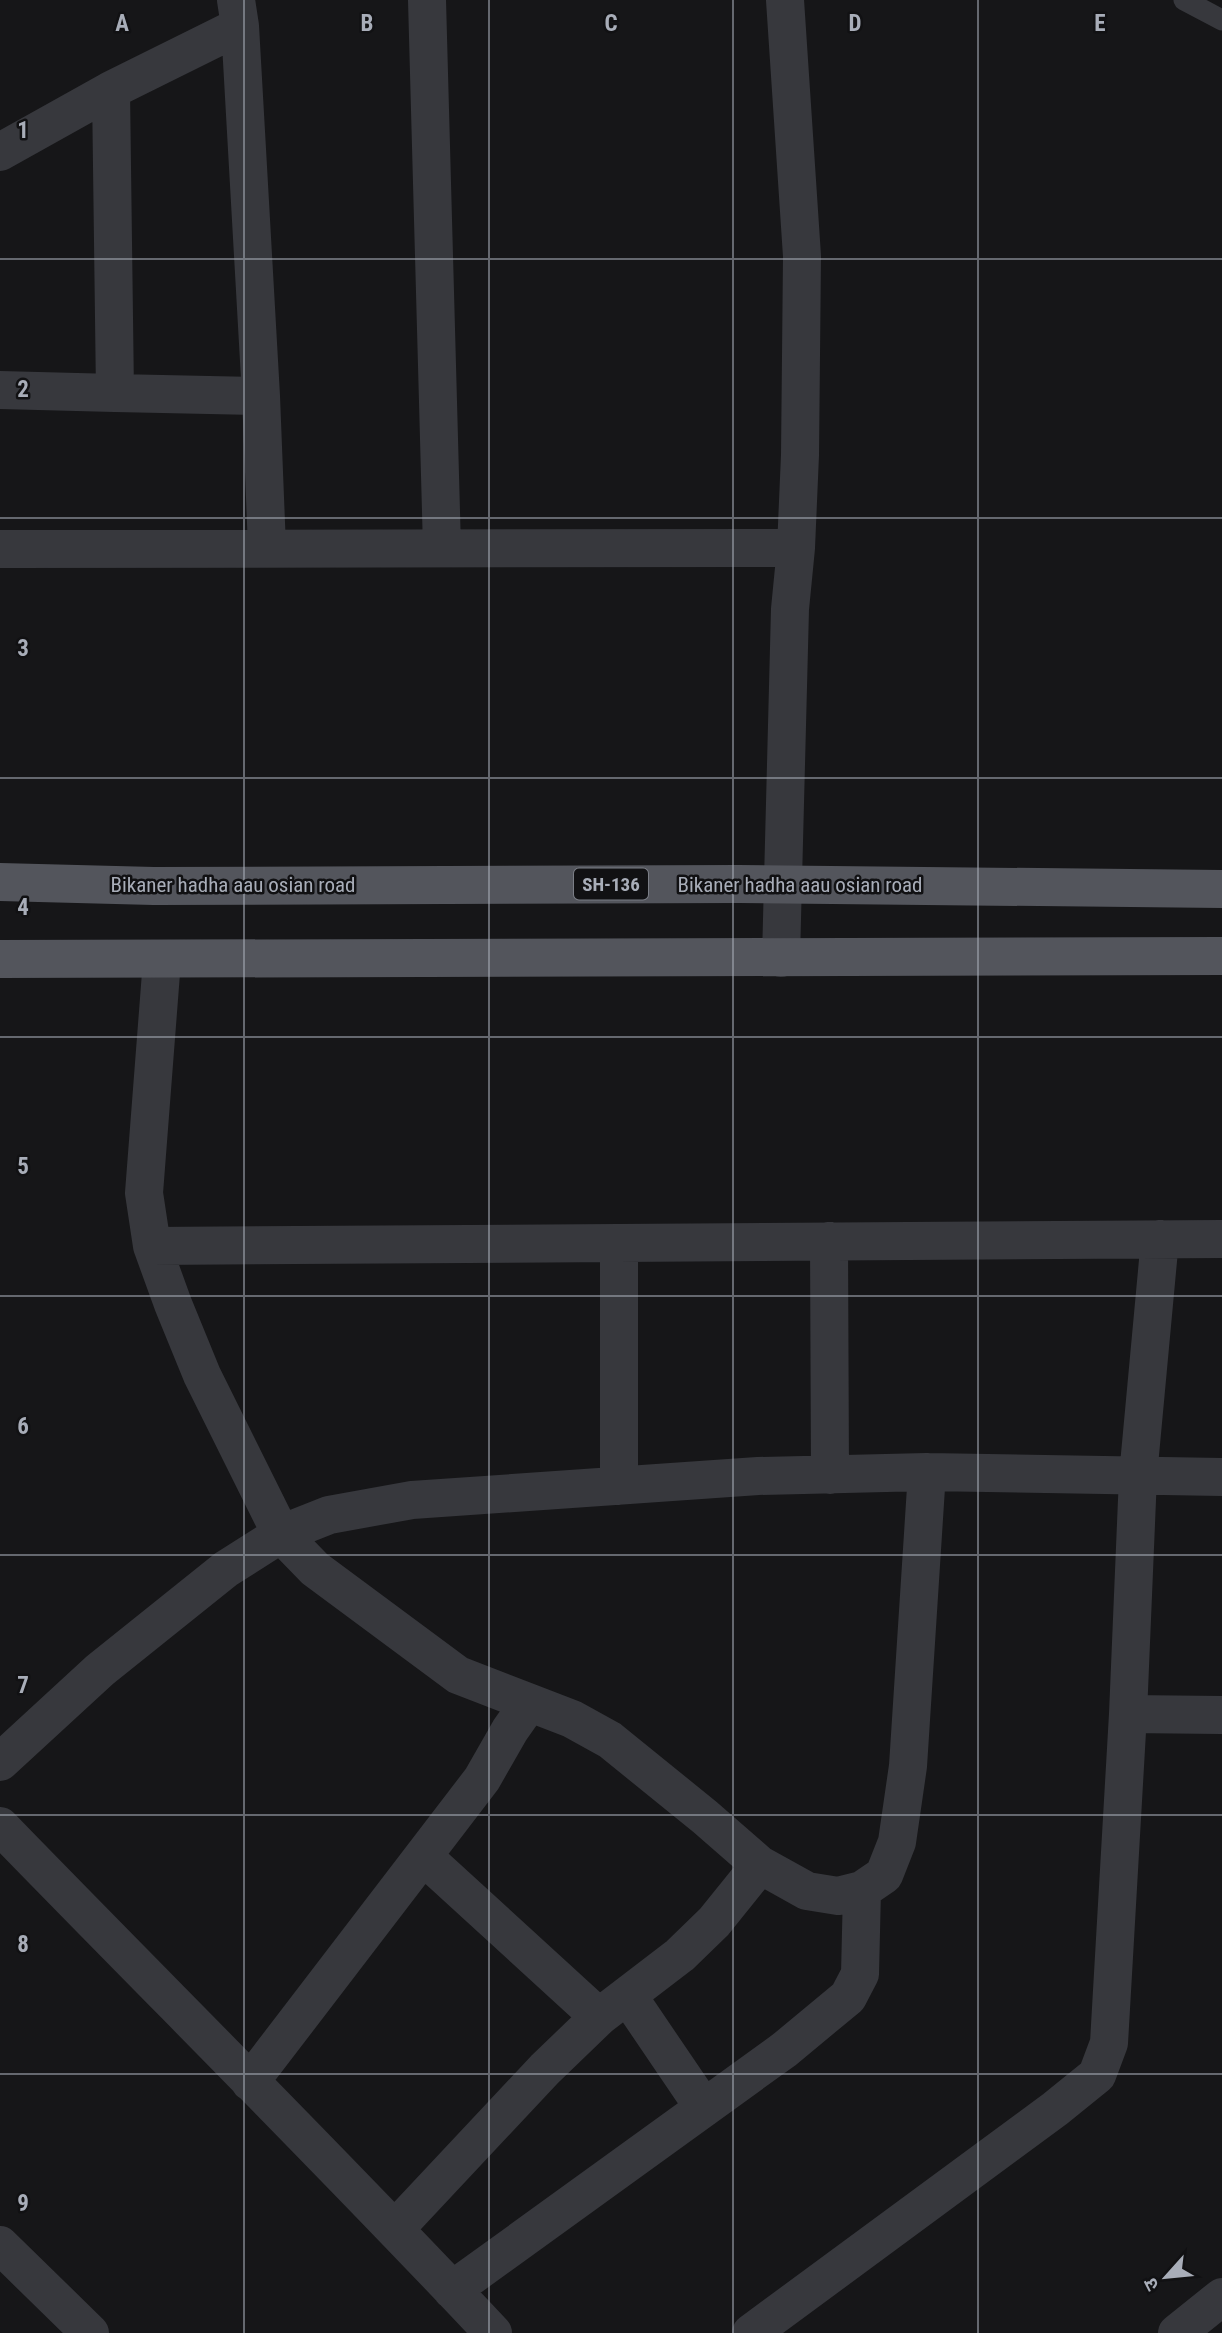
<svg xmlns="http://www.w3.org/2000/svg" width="1222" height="2333" viewBox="0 0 1222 2333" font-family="'Roboto Condensed','Noto Sans Devanagari',sans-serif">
<rect width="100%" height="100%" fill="#161618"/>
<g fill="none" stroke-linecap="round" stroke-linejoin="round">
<path stroke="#37383d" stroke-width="21" d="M1184,0L1222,20"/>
<path stroke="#37383d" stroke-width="38" d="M236,0L240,26L261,396L267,548
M427,0L442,548
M0,152L111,90L240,26
M0,390L115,393L111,90
M115,393L261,396
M0,549L796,548
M781,958L790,609L796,548L800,455L802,256L785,0
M162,960L144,1193L152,1246L173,1304L202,1375L281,1534L315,1569L458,1675L572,1719L610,1740L705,1817L760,1865L807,1891L838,1896L862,1890L884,1875L897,1842L908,1766L927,1472
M829,1241L830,1475
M619,1243V1486
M152,1246L1222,1239
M1128,1714L1222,1715
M0,1762L100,1670L226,1569L281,1534L329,1515L412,1500L758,1476L927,1472L1222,1477
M0,1826C164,1995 332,2161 493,2333
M423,1856L599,2017
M628,1996L704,2108
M250,2082L482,1779L510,1730L529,1703
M395,2229L545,2069L599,2017L680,1955L714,1922L760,1865
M452,2290L784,2050L848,1997L860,1974L862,1890
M751,2333L1055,2109L1097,2075L1109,2043L1128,1714L1138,1476L1160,1239
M1177,2333L1222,2297"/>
<path stroke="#37383d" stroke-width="38" d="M0,2245L90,2333"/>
<path stroke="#53555c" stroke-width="38" d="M0,882L154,886L739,884L1222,889
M0,959L1222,956"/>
</g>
<path fill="none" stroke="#a8adb8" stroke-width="2" stroke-opacity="0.55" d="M244,0V2333M489,0V2333M733,0V2333M978,0V2333M0,259H1222M0,518H1222M0,778H1222M0,1037H1222M0,1296H1222M0,1555H1222M0,1815H1222M0,2074H1222"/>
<g text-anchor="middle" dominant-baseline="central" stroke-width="5" stroke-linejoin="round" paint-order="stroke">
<rect fill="#111113" stroke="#7b7e86" stroke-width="2" x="574" y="868.5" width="74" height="31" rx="5"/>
<g font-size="19" font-weight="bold" fill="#a8adb8">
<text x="611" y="884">SH-136</text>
</g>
<g font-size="21" fill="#a8adb8" stroke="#111113">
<text x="233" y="885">Bikaner hadha aau osian road</text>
<text x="800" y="885">Bikaner hadha aau osian road</text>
</g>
</g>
<g font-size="23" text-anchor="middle" font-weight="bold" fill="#a8adb8" stroke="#111113" stroke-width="5" stroke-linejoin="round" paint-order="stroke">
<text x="122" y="31">A</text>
<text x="367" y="31">B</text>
<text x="611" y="31">C</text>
<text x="855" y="31">D</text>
<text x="1100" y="31">E</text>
<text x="23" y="138">1</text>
<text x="23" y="397">2</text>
<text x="23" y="656">3</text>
<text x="23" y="915">4</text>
<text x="23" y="1174">5</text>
<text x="23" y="1434">6</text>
<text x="23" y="1693">7</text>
<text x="23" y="1952">8</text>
<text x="23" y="2211">9</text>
</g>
<g transform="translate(1166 2277) rotate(243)" stroke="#111113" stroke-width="5" paint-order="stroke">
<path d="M0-5L12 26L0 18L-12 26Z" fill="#a8adb8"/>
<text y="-10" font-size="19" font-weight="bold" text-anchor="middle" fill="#a8adb8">उ</text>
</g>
</svg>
